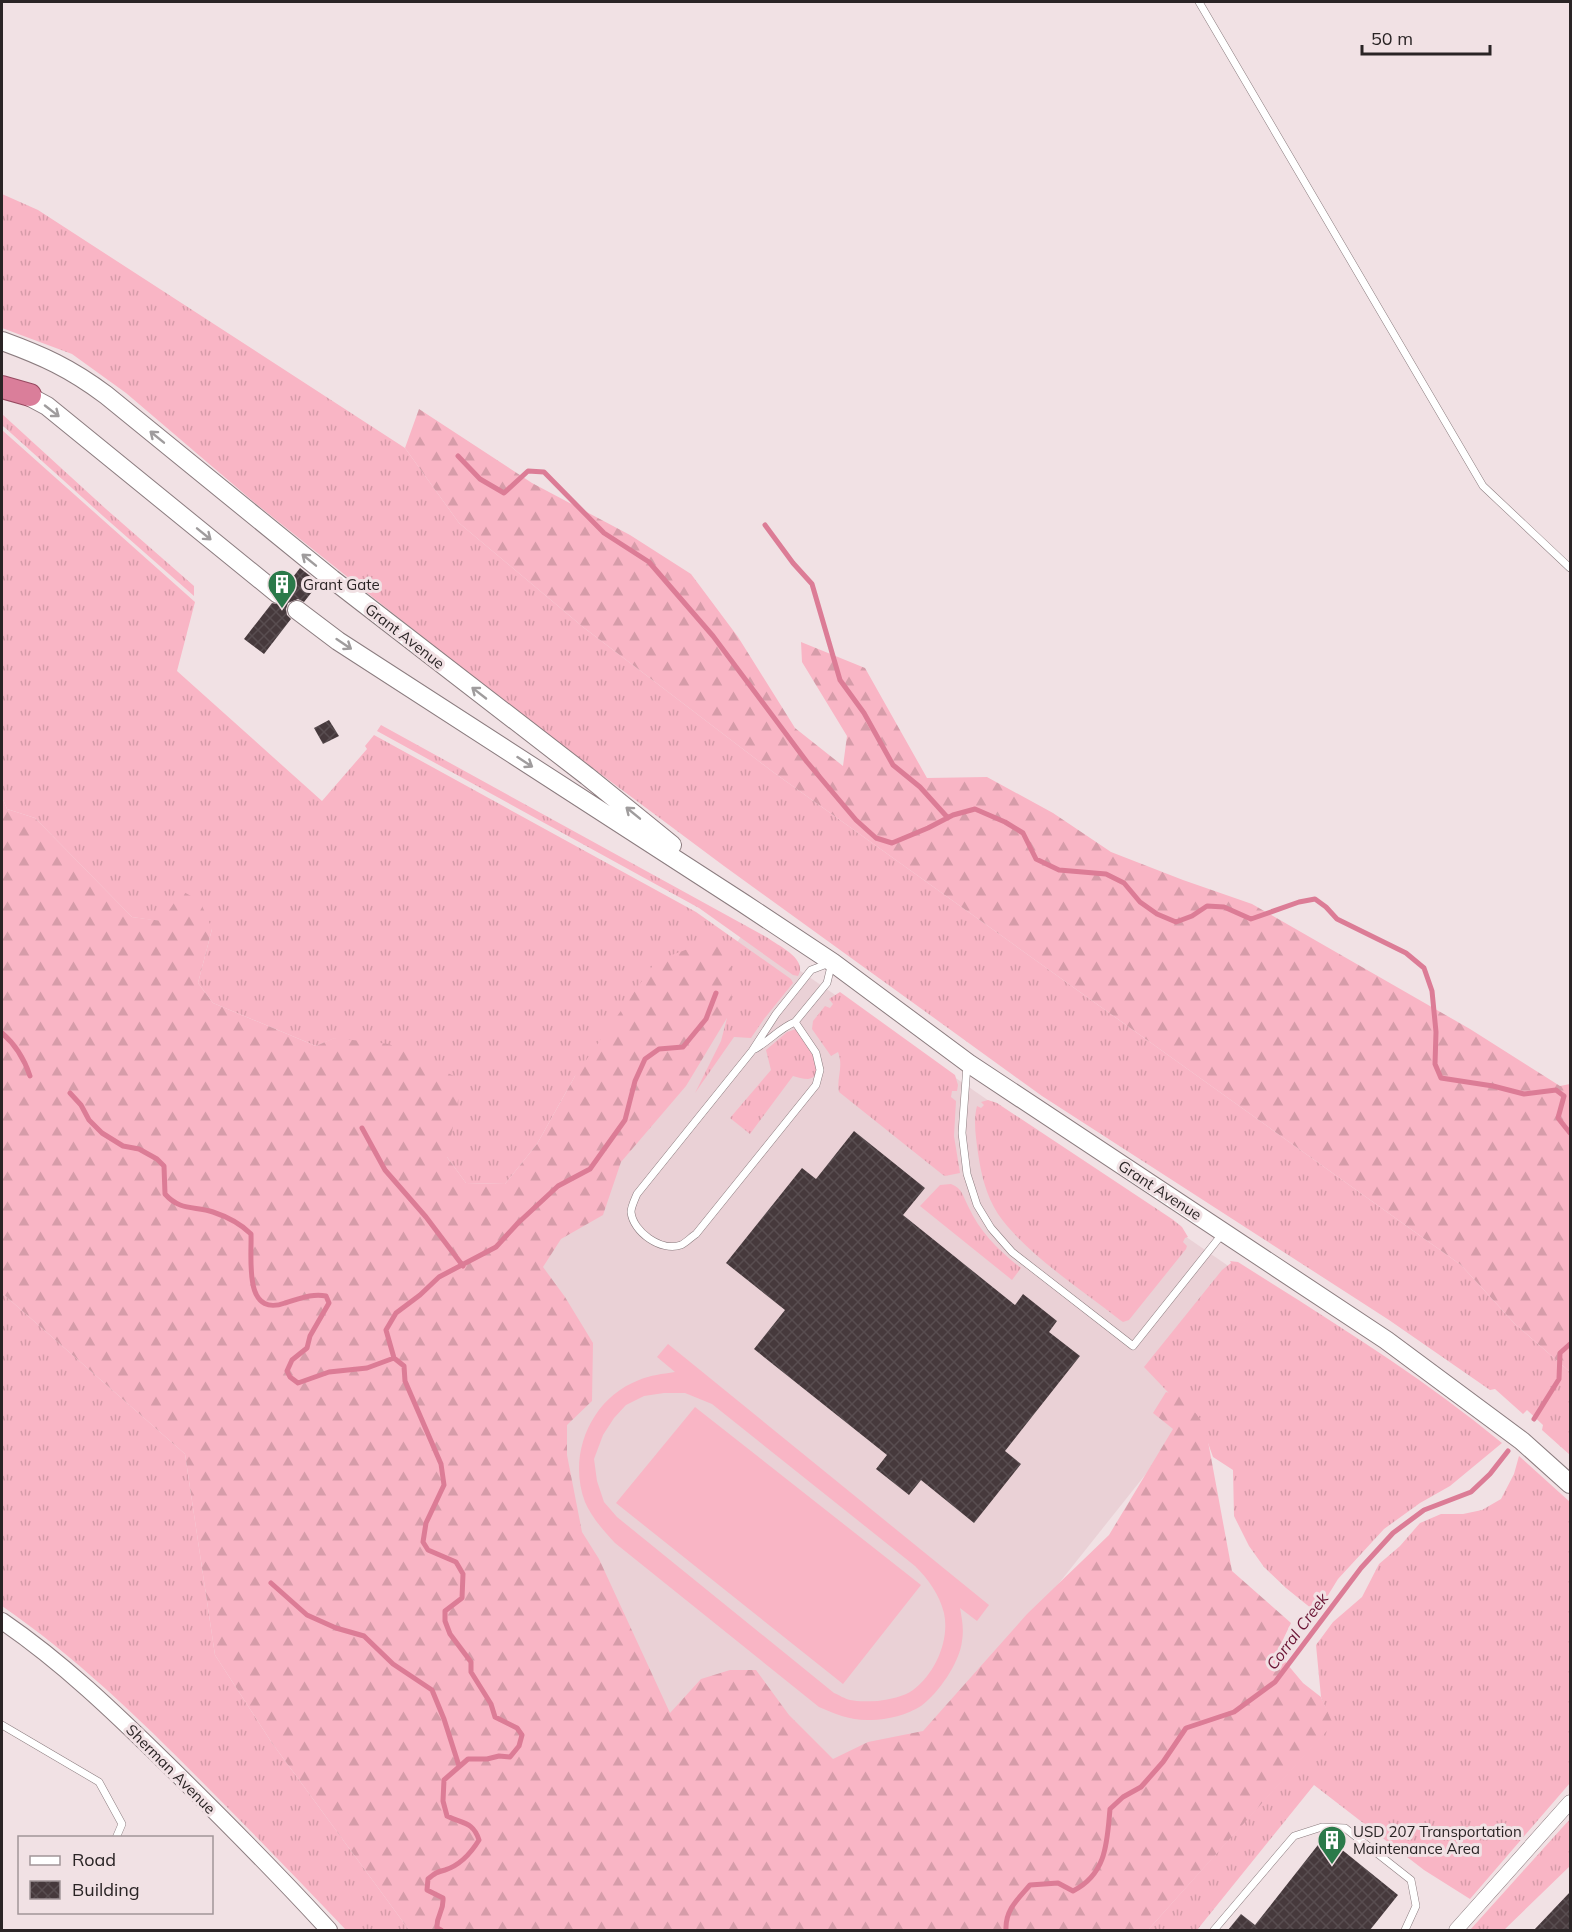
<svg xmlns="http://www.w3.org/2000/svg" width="1572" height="1932" viewBox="0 0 1572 1932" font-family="Mulish,sans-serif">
<defs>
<pattern id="grass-tufts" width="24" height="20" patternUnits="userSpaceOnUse" patternTransform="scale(1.5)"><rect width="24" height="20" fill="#f9b5c5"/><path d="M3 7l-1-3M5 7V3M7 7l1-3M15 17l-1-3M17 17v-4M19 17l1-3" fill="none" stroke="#d69ca9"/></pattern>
<pattern id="forest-firs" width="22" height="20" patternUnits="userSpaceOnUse" patternTransform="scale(1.5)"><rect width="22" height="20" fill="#f9b5c5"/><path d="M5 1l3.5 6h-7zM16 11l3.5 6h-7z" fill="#d69ca9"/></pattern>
<pattern id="building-cross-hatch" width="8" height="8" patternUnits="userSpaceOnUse" patternTransform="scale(1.5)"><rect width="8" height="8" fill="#46393c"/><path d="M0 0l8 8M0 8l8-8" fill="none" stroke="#584d50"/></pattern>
</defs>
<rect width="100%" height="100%" fill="#f1e1e4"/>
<path fill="#ead1d6" d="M744,932L1282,1303L919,1759L837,1800L638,1728L495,1305Z"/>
<path fill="url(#grass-tufts)" d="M2,194L38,210L405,448L459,523L583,627L773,772L1461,1265L1515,1324L1570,1372V1455L1542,1430L1543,1425L1527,1410L1523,1414L1495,1389L1490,1390L1389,1320L1042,1096L724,866L500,699L255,503L126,393L72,354L2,328Z
M2,414L106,509L194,586V596L103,516L2,425Z
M2,430L195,602L177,671L322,801L367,749L365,746L374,735L696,912L791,979L793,983L764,1019L751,1038L734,1037L695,1093L721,1041L727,1018L575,1076L537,1144L505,1184L466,1183L447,1157L335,1038L316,1046L213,1003L198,983L212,929L132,917L35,818L7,809L2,797Z
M381,725L768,938C780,947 808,959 798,976L793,975L699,908L377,731Z
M840,992L955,1075L958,1085L957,1091H952L951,1097L956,1101L954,1136L960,1173L945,1176L943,1175L839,1092C836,1078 844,1067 838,1052L831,1056L812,1029L813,1021L825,1006L830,1008L833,1004L829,999Z
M796,1029C801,1036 831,1076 808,1079C803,1079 797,1077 793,1076L750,1134L730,1118L771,1070L766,1050L787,1032Z
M988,1100L997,1103L1172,1219L1182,1227L1188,1237L1185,1238L1183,1242L1187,1246L1186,1249L1129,1320L1123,1322L1120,1320C1082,1290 1025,1253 998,1214C986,1195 981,1174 978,1153C976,1138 973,1121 977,1106L981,1108L984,1105L981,1102Z
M951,1184C962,1188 963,1196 968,1206C980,1232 998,1250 1021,1268L1012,1280L920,1206L940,1185Z
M1230,1261L1238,1262C1328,1319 1420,1375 1502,1443L1450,1486L1420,1503L1384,1529L1338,1579L1317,1613L1286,1588L1264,1567L1249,1546L1234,1516L1233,1470L1213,1457L1203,1429L1144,1367L1222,1270L1231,1263Z
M2,1293L185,1454L215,1655L272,1743L409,1930H346C302,1884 258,1838 213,1793C147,1726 79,1659 2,1606Z
M1519,1456L1570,1502V1783L1470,1899L1424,1870L1314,1785L1197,1930H1148L1332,1724L1321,1697L1316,1645L1333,1622L1362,1597L1379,1564L1400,1546L1420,1523L1441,1514H1463L1482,1510L1501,1499L1514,1474Z
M1570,1819V1866L1504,1930H1470Z"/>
<path fill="url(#forest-firs)" d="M419,409L532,483L630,535L691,574L738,637L795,728L843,766L847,736L802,662L801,642L865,668L927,778L987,777L1053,813L1111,852L1183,880L1252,904L1470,1029L1560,1086L1570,1084V1372L1515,1324L1461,1265L773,772L583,627L459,523L405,448Z
M2,797L7,809L35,818L132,917L162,921L182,891L200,901L212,929L198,983L213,1003L316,1046L334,1038L389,1044L462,1080L447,1157L466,1183L505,1184L537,1144L575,1076L656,961L717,938L735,977L727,1018L686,1086L621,1162L603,1215L561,1239L543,1267L565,1297L593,1343L592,1401L567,1425V1455L582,1532L599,1559L670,1713L701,1679L730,1670H756L789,1715L833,1759L868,1742L923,1731L1027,1614L1109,1535L1173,1429L1153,1413L1166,1392L1182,1396L1205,1425L1232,1571L1291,1623L1277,1652L1303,1683L1321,1697L1333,1724L1148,1930H409L272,1743L215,1655L185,1454L2,1293Z"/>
<path fill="#f9b5c5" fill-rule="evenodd" d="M668,1344L989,1605L977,1621L960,1608C962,1619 964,1629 962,1641C960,1662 938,1694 921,1706C907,1715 884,1721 867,1720C850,1720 835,1714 819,1707L615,1543C604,1531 592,1518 585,1502C567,1455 591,1398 639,1380C651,1375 662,1374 675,1372L657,1357ZM664,1393H685L712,1404L915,1566C929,1580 939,1594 944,1613C950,1640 935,1674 913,1690C903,1697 890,1699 878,1701C869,1701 859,1702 850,1700C845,1699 839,1695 834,1693L617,1517L604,1502L597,1481L594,1459L603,1435L614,1418L626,1405L644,1396Z
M695,1407L921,1585L843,1684L616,1503Z"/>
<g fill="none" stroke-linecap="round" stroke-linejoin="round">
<path stroke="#dc7c96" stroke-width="5" d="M458,456L480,479L504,493L528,471L544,472L604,533L649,562L713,636L807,762L856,820L876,838L892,843L928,828L953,815L975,809L1005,822L1023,833L1036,859L1059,870L1106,874L1124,883L1140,902L1157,914L1176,922L1192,916L1207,906L1224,907L1251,919L1299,902L1315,899L1326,907L1337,919L1406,953L1424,968L1432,991L1436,1032L1435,1064L1441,1078L1493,1086L1524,1094L1556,1090L1564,1096L1558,1118L1570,1133
M765,525L793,563L812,584L840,680L864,713L893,765L920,787L948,818
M2,1033C16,1045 24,1058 30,1076
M70,1093L81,1105L89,1120L102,1133L123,1146L139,1149L157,1159L164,1166L165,1194C180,1211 194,1206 213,1212C228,1217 240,1223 251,1234C252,1258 243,1318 285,1303C299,1299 312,1293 326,1296L329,1303L310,1336L307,1348L292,1360L287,1371L290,1377L298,1383L329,1372L367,1368L394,1358L404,1366L405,1381L441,1464L444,1485L426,1523L423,1542L428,1550L456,1562L463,1574L462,1598L445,1611V1621L450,1634L471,1662V1672L491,1704L495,1717L517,1728L522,1735L519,1746L510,1757L499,1756L487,1759H468L444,1780L443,1801L447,1816C462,1824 473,1821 479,1840C471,1853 461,1865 445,1870C437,1872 435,1873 428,1879L427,1890L443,1898C444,1913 436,1915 437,1928L441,1930
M362,1128L385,1170L426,1217L463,1266
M394,1358L386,1330L396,1313L420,1295L439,1277L496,1247L518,1223L558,1186L590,1169L625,1120L635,1081L645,1059L659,1049L683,1047L706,1019L716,993
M1534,1419L1559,1379L1560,1353L1570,1344
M271,1583L307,1615L336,1628L364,1636L393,1664L432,1690L444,1719L459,1766
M1006,1930C1005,1910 1018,1899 1030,1885L1058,1883L1073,1891C1107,1874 1107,1842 1110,1809L1123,1797L1141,1787L1163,1762L1186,1728L1234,1712L1275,1682L1361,1568L1393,1533L1424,1510L1471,1492L1490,1474L1508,1451"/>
</g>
<path fill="url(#building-cross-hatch)" d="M300,568L319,583L304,602L298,599L288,603L286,609L287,615L291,619L264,654L244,639L272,603L281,605L287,601L289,595L286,586Z
M329,720L339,736L323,744L314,728Z
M854,1131L925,1188L903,1215L1015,1305L1023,1294L1057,1321L1049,1332L1080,1356L1005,1451L1021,1464L974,1523L921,1480L909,1495L876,1469L887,1455L754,1349L785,1310L726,1263L802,1168L816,1179Z
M1325,1836L1398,1895L1370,1930H1228L1241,1914L1255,1925Z
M1570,1892V1930H1534Z"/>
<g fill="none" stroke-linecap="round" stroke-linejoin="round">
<g stroke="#8b7c7f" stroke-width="8">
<path id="service" d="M1199,2L1483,486L1570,568
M832,962L827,983L795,1022L816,1053L820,1070L816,1085L696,1234C691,1237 686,1243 681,1245C661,1252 633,1232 631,1212C631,1207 635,1199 637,1194L752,1051L776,1014L800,984L811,970Z
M755,1049C769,1041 780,1028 795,1022
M967,1065L962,1133L967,1174L977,1205L991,1228L1012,1252L1133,1346L1223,1233
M2,1725L99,1782L122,1824L116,1838
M1214,1930L1294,1836L1322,1827L1345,1828L1411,1880L1416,1906L1405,1930"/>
</g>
<g stroke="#8b7c7f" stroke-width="15">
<path id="minor" d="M1456,1930L1570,1802"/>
</g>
<g stroke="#8b7c7f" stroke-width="18">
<path id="tertiary" d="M2,1621C62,1662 115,1713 167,1764C222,1818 277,1873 329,1930"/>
</g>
<g stroke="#8b7c7f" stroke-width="20">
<path id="secondary" d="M2,341C43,356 70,368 106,395L332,579L587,776L672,845
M19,391L47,406L278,594
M297,610L338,641L743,903L832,962L968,1063L1386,1340L1522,1441L1570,1484"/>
</g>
<g stroke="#974960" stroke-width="24">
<path id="trunk" d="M2,387L30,395"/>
</g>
<use href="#service" stroke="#fff" stroke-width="7"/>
<use href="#minor" stroke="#fff" stroke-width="14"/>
<use href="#tertiary" stroke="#fff" stroke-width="16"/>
<use href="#secondary" stroke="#fff" stroke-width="18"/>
<use href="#trunk" stroke="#da7e9a" stroke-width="22"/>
</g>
<defs><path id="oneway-shaft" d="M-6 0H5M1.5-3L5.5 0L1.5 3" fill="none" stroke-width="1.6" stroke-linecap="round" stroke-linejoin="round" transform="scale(1.5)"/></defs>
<g stroke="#9f9c9d">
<use href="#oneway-shaft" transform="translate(52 411) rotate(38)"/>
<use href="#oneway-shaft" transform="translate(157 437) rotate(-141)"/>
<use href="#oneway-shaft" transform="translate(204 534) rotate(39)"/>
<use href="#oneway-shaft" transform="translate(309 560) rotate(-141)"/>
<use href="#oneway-shaft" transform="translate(344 644) rotate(34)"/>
<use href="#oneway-shaft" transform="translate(479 693) rotate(-142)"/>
<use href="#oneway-shaft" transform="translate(525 762) rotate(33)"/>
<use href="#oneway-shaft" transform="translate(633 813) rotate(-141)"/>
</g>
<defs>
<g id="building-pin" transform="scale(1.5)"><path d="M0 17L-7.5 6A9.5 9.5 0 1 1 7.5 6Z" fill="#2b7a4a" stroke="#f1e1e4"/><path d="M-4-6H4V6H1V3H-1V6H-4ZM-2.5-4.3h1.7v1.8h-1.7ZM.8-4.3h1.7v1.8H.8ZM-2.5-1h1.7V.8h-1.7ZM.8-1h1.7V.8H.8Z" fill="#fff"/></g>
</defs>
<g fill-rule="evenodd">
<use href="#building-pin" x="282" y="584"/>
<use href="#building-pin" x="1332" y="1840"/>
</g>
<g text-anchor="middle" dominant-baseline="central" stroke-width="6" stroke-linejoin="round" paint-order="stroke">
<g font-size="15" fill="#2a2425" stroke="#f1e1e4" text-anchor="start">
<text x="303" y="584">Grant Gate</text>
<text x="1353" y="1831">USD 207 Transportation<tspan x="1353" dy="17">Maintenance Area</tspan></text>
</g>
<g font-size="15" fill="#2a2425" stroke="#f1e1e4">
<text transform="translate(405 636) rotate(38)">Grant Avenue</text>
<text transform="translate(1160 1190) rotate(33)">Grant Avenue</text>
<text transform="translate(171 1769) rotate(45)">Sherman Avenue</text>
</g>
<g font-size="16" font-style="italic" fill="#6a1434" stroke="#f1e1e4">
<text transform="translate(1297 1631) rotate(-53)">Corral Creek</text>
</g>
</g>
<rect width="1572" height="1932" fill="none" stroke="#2a2425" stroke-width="6"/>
<rect x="18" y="1836" width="195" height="78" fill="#f1e1e4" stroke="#a19598" stroke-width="1.5"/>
<rect x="30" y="1856" width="30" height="9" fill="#ffffff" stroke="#a19598" stroke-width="1.5"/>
<text x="72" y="1866" font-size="18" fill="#2a2425">Road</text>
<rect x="30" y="1881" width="30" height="18" fill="url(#building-cross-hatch)" stroke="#a19598" stroke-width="1.5"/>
<text x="72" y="1896" font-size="18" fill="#2a2425">Building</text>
<path d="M1362 45v9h128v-9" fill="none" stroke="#2a2425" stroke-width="3"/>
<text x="1371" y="45" font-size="18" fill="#2a2425" stroke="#f1e1e4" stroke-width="4.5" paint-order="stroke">50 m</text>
</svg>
